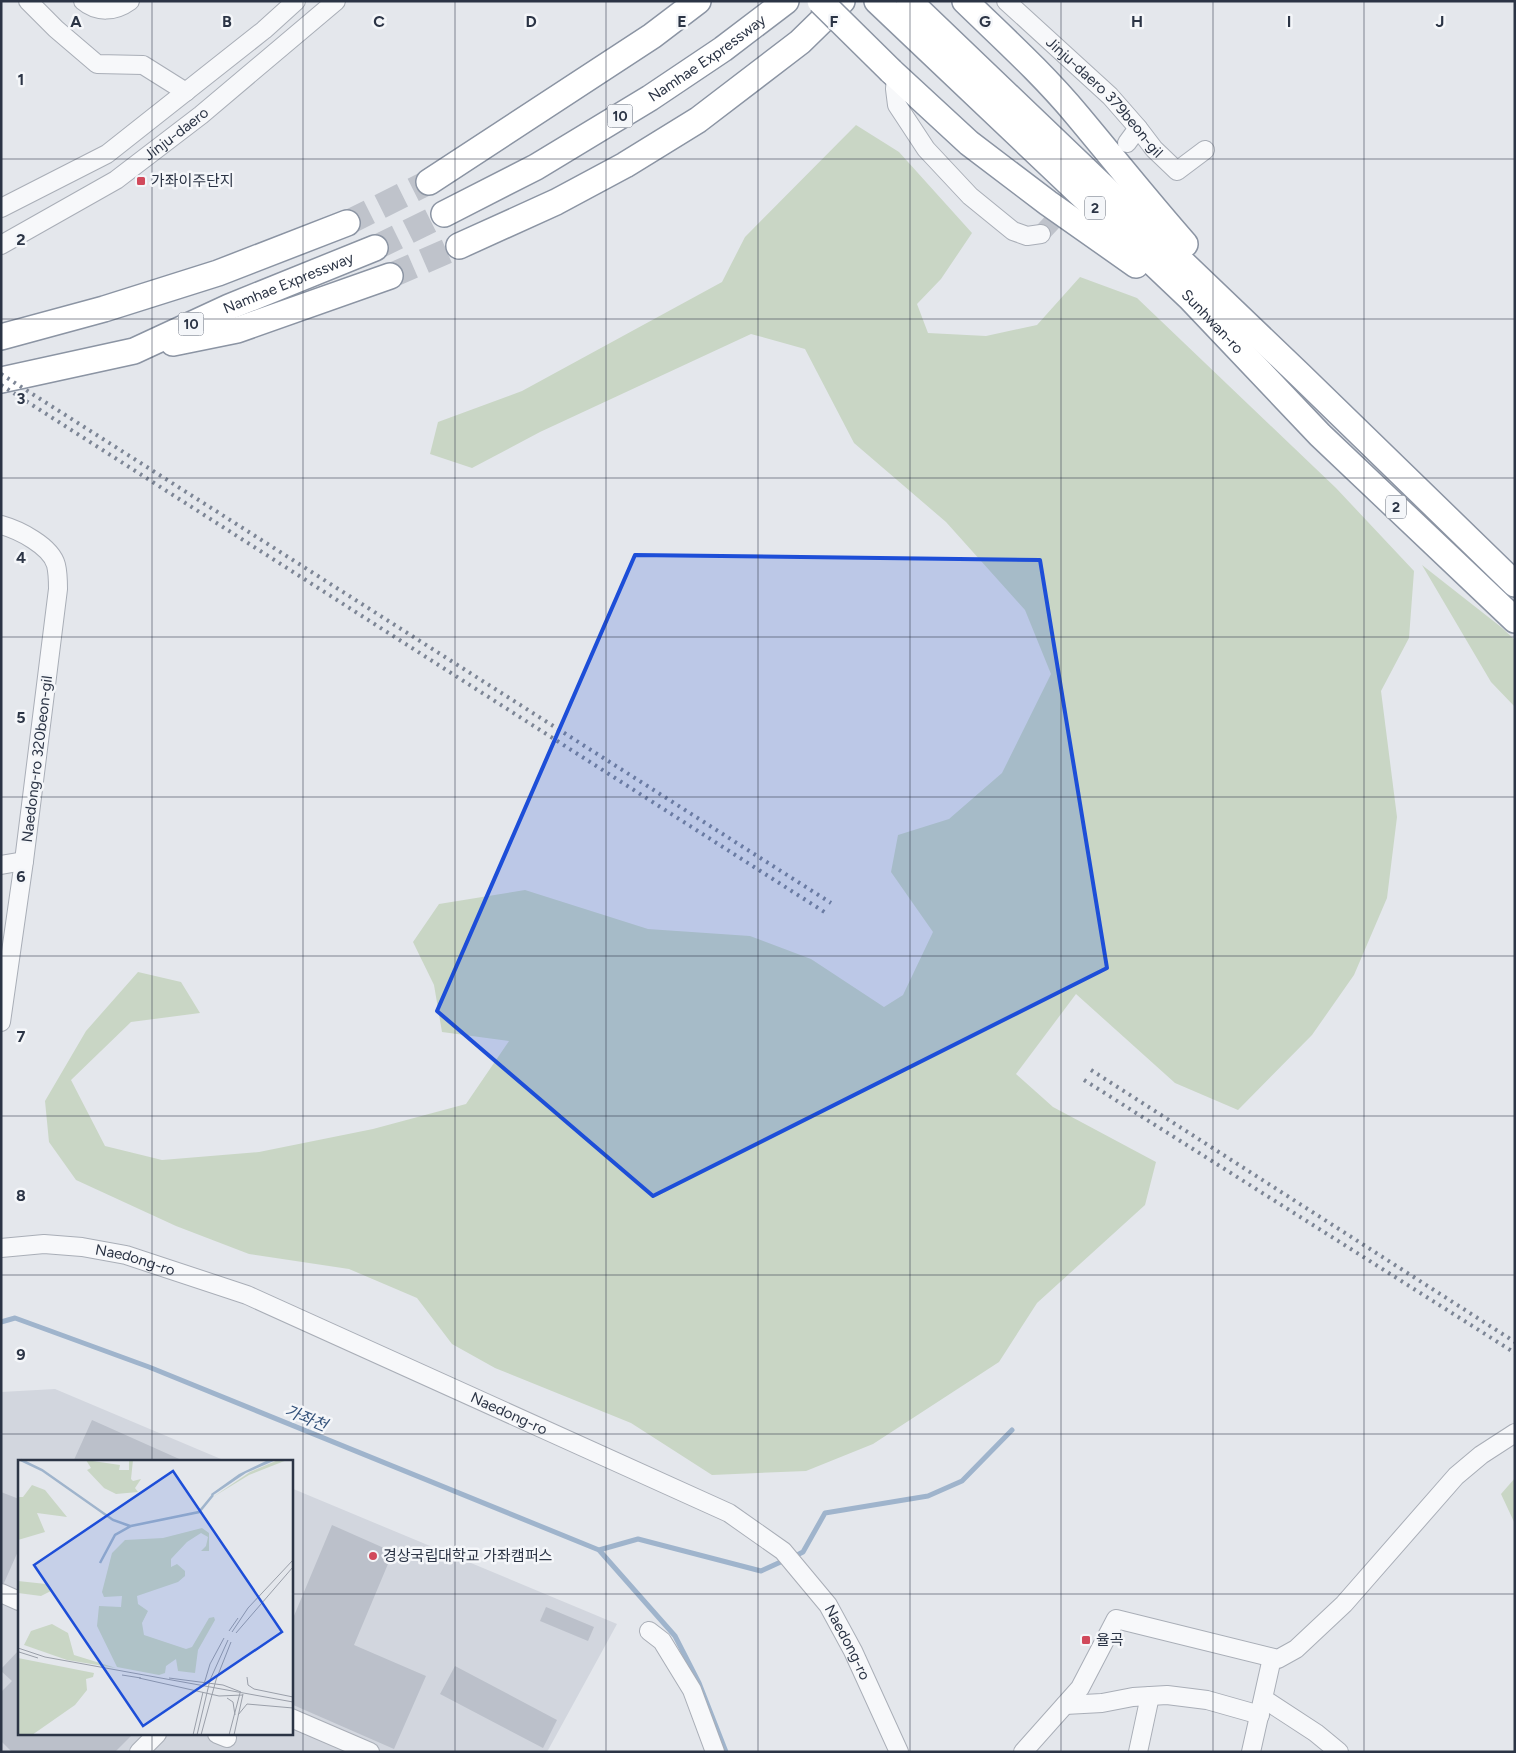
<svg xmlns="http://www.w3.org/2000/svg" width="1516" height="1753" viewBox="0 0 1516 1753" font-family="Figtree,'Noto Sans KR',sans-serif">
<rect width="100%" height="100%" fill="#e4e7ec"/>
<path fill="#d2d6de" d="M55,1389L228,1462H19V1734H291V1488L617,1624L547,1752H1V1392Z"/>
<path fill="#c9d6c5" d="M856,125L899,152L972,233L941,279L917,304L928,333L986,336L1037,325L1080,277L1137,298L1336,488L1414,571L1409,638L1381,691L1397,817L1387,898L1354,975L1312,1035L1238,1110L1175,1083L1076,994L1016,1074L1053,1107L1156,1162L1145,1205L1037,1303L999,1362L873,1444L806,1471L712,1475L631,1423L495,1368L452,1344L417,1298L349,1269L249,1254L176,1226L76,1180L49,1142L45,1101L86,1031L138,972L181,982L200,1013L131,1022L71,1080L105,1146L162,1160L259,1152L373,1129L466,1104L509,1041L442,1032L434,985L413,942L439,904L525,890L648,929L750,936L811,959L884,1007L903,995L933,932L891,872L898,835L949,819L1002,773L1051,674L1025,610L946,522L854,443L805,349L751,334L540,432L472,468L430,454L438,422L522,391L722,282L745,237Z
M1422,565L1501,627L1515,640V707L1491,682Z
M1515,1478V1524L1501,1494Z"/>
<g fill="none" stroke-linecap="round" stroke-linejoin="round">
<path stroke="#9fb4cc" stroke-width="5" d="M1,1322L15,1318L149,1367L599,1550L675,1636L699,1683L726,1752
M599,1550L638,1539L761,1571L785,1560
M793,1557L803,1552L825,1513L928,1496L962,1481L1012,1430"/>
</g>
<path fill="#bbc0ca" d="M92,1420L186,1462H73Z
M1,1492L19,1499V1549L4,1583H1Z
M332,1525L393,1552L354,1645L426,1676L394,1749L291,1704V1623Z
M546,1607L594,1627L588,1641L540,1621Z
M19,1650V1734H133L115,1752H12L1,1741V1692L12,1681L1,1671V1669Z
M455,1666L557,1720L543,1748L440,1694Z"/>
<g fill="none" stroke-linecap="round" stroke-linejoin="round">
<path stroke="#bfc3cb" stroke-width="18" stroke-dasharray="18 9" stroke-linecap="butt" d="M1041,234L1119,150"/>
<path stroke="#bfc3cb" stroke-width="25" stroke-dasharray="25 12" stroke-linecap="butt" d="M347,223L429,182
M375,248L444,214
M390,276L459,246"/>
<g stroke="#a9aeb7" stroke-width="20">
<g id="minor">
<path d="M28,1L56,29L97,64L143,65L186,92"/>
<path d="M83,1C97,13 115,12 130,1"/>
<path id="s1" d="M1006,1L1110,96L1138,128L1154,149L1177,171L1205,150"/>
<path d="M896,76L895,89L897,105L926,149L970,196L1013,231L1027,236L1041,234"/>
<path d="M1127,143L1138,128"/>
<path d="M1,208L107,154L264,30L296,1"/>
<path id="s2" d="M1,245L116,180L201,115L336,1"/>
<path d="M1,525C19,530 51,546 56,565C58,573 58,581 58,589L24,861L1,1022"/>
<path d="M1,865L24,861"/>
<path id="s3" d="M1,1248L44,1244L82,1247L126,1255L247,1295L729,1513L783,1551L828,1605L853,1651L899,1752"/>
<path d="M1,1593L19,1601"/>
<path d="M649,1631L662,1641L692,1690L715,1752"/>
<path d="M1264,1699L1316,1733L1339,1752"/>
<path d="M1065,1705L1102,1703L1133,1697L1167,1695L1207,1700L1260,1715"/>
<path d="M291,1718L370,1752"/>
<path d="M217,1734L227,1738"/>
<path d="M139,1752L157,1734"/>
<path d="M1023,1752L1080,1688L1116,1619L1278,1659L1296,1649L1344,1604L1456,1476L1481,1455L1515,1433"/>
<path d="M1138,1752L1150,1696"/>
<path d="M1251,1752L1272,1658"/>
</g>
</g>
<g stroke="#8b94a3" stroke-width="28">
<g id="highway">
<path id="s4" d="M877,1L1190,298L1320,435L1515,620"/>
<path d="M909,1L1299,374L1515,584"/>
<path d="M965,1C1003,38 1043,74 1077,115C1113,158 1148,202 1185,244"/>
<path d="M891,71L969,143L1048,203L1136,265"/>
<path d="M429,182L652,36L698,1"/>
<path id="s5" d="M444,214L536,167L650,98L723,49L786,1"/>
<path d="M459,246L556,202L625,165L698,120L800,42L842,1"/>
<path d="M1,337L104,309L218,273L347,223"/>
<path d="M173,343L237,330L390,276"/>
<path id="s6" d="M1,380L134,351L229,307L375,248"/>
</g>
</g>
<use href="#minor" stroke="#f7f8fa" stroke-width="18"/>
<use href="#highway" stroke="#fff" stroke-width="25"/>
<path stroke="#7d8696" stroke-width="4" stroke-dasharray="2.5 5" stroke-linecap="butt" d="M1,374L831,903
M1,385L826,913
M1091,1070L1515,1342
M1084,1080L1515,1353"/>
<g stroke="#8b94a3" stroke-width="28" stroke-linecap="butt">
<path id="highway-bridge" d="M820,1L891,71"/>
</g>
<use href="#highway-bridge" stroke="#fff" stroke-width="25"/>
</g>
<path fill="#1d4ed8" fill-opacity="0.2" stroke="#1d4ed8" stroke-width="4" stroke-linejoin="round" d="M635,555L1040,560L1107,968L653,1196L437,1011Z"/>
<path fill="none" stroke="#2b3445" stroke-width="1" stroke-opacity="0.55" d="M152,1V1462M303,1V1752M455,1V1752M606,1V1752M758,1V1752M910,1V1752M1061,1V1752M1213,1V1752M1364,1V1752M1,159H1515M1,319H1515M1,478H1515M1,637H1515M1,797H1515M1,956H1515M1,1116H1515M1,1275H1515M1,1434H1515M1,1594H19M291,1594H1515M152,1734V1752"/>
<g fill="#d1495b" stroke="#f4f6f9" stroke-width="2">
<rect x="136" y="176" width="10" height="10" rx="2.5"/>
<circle cx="373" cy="1556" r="5"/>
<rect x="1081" y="1635" width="10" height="10" rx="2.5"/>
</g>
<g text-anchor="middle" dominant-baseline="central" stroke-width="5" stroke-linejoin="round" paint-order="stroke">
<g fill="#f4f6f9" stroke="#676e7b" stroke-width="1">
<rect x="607.5" y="104.5" width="25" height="23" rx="4"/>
<rect x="1085" y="196.5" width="20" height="23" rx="4"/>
<rect x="178.5" y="312.5" width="25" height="23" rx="4"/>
<rect x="1386" y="495.5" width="20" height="23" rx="4"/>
</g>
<g font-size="14" font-weight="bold" fill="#2b3445">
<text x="620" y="116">10</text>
<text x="1095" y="208">2</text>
<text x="191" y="324">10</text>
<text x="1396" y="507">2</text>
</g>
<g font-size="15" fill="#2b3445" stroke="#f4f6f9">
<text stroke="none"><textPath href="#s5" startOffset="306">Namhae Expressway</textPath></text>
<text stroke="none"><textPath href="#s1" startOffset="138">Jinju-daero 379beon-gil</textPath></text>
<text stroke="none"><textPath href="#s2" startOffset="208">Jinju-daero</textPath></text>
<text stroke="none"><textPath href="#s6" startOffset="305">Namhae Expressway</textPath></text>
<text stroke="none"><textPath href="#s4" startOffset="464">Sunhwan-ro</textPath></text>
<text transform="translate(37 759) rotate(-83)">Naedong-ro 320beon-gil</text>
<text stroke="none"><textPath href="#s3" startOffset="136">Naedong-ro</textPath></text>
<text stroke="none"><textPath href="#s3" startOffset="541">Naedong-ro</textPath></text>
<text stroke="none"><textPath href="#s3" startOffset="961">Naedong-ro</textPath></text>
</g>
<g font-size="15" fill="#2b3445" stroke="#f4f6f9" text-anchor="start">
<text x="151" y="181">가좌이주단지</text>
<text x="383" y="1556">경상국립대학교 가좌캠퍼스</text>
<text x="1096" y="1640">율곡</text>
</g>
<g font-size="16" font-style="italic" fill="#34527a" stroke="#f4f6f9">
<text transform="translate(306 1418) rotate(22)">가좌천</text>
</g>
</g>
<g transform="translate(18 1460)">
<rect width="275" height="275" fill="#e4e7ec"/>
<path d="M68,0L102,5L101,10H111V0H115L113,19L115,21L123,19L117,28L120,32L98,34L86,28L69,10L73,8ZM260,0H269L231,15L195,37L232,12ZM14,25L27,30L49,57L19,53L27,72L0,80V37H5ZM184,68L191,73V91H183L188,86L190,77L183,73L169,82L153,99V107L159,104L167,111V116L160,122L119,136L120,144L130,151L124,163L126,175L168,189L174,187L191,158L196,157L197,160L180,190L177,213L160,211L158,199L148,206L147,213L141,215L99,207L79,166L81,146L103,147L104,136L86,137L84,132L94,93L107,80L145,78ZM0,121L28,124L33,128V131L23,136L0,133ZM34,164L50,173L56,195L98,208L49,200L6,185L13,171ZM0,198L76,213L75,217L68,219L69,230L57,245L14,275H0Z" fill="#c9d6c5"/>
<path d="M250,0H258L228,13L194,36L193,34L221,14Z" fill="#9fb4cc"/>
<path fill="none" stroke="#9fb4cc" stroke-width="2.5" d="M3,0L24,10L95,60L112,66M82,103L97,75L113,66L181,52L195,35"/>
<path fill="none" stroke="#9a9fa9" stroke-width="1" d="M211,171L220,158M214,172L230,148L275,100M218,173L275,107M0,188L27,197L275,242M1,192L20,198M104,215L123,218M229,217L230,225L236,229L275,237M121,218L201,236L225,235M151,218L205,225L223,232M186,224L192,204L206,178M209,238L215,242L217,255M220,255L229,244L275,248M175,275L185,232M179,275L192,220L210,180M183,275L198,220L213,182M211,275L222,233M216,275L225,234"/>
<path fill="#1d4ed8" fill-opacity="0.15" stroke="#1d4ed8" stroke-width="2.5" d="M155,11L264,172L125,266L16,105Z"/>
<rect width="275" height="275" fill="none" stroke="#2b3445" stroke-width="2.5"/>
</g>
<g font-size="16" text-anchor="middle" font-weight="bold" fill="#2b3445" stroke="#f4f6f9" stroke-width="5" stroke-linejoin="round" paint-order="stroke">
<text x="76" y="27">A</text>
<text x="227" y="27">B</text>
<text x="379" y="27">C</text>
<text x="531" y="27">D</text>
<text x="682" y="27">E</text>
<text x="834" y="27">F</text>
<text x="985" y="27">G</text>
<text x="1137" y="27">H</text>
<text x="1289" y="27">I</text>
<text x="1440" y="27">J</text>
<text x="21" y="85">1</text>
<text x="21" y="245">2</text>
<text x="21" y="404">3</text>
<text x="21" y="563">4</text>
<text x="21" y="723">5</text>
<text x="21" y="882">6</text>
<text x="21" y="1042">7</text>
<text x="21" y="1201">8</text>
<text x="21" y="1360">9</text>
</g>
<rect width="1516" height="1753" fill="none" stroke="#2b3445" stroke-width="5"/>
</svg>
